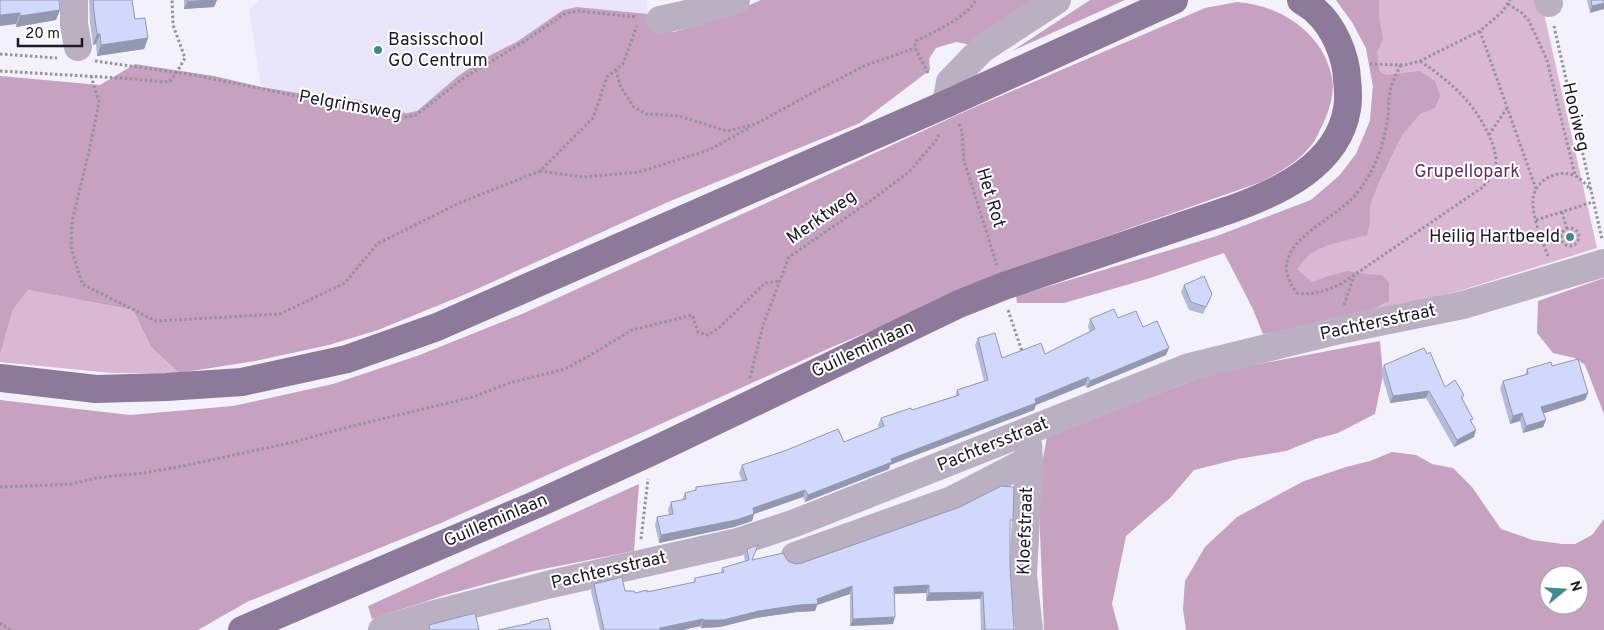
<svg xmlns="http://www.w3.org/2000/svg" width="1604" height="630" viewBox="0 0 1604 630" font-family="Overpass,sans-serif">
<rect width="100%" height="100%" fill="#f2f1fc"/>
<path fill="#e9e6fc" d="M259,0H647L648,14L577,7L563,10L518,41L485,58L458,76L417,111L407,113L388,111L359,100L298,93L261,87L249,10Z"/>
<path fill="#dab8d3" d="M1336,0H1541L1597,248L1459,291L1360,315L1263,334L1253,309L1217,236L1311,200L1339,176L1356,154L1370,121L1373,86L1366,48L1352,22Z
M28,290L133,310L151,347L179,373H111L0,362V355L13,310Z"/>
<path fill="#c7a1c0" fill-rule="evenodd" d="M761,0H1042L972,45L956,42L936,48L929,59L930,70L860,123L668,202L466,294L378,330L329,345L255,361L179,373L151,347L133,310L28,290L13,310L0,355V76L100,85L135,64L214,76L261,87L298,93L359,100L388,111L407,113L417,111L458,76L485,58L518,41L563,10L577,7L648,14L654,29L674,32L717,19Z
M1090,0H1125L1012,51Z
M1336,0H1379V16L1383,39L1377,52L1379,71L1386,75L1420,71L1435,81L1440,96L1435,108L1420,114L1402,135L1379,182L1370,205V223L1367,235L1328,245L1309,254L1297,269L1312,282L1328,276L1348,271L1366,274L1382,275L1389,283V301L1360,315L1263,334L1253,309L1224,253L1147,279L1064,303H1017L1016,296L1217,236L1311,200L1339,176L1356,154L1370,121L1373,86L1366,48L1352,22Z
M1237,2C1280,5 1324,33 1332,78C1335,93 1329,112 1322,126C1319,131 1317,138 1313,143C1300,161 1280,172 1261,182L1042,259L832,347L441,523L247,602L198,630H0V400L130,415L233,406L333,384L417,356L522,314L762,205L966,111L1205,8Z
M1604,278V414L1585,365L1575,358L1553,353L1537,333L1538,301Z
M1380,341L1383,375L1375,414L1338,433L1316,439L1286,451L1238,459L1194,470L1170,498L1126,536L1112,604L1119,630H1044L1038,484L1047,437L1212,373Z
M1392,452L1416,455L1432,464L1453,468L1472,487L1501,529L1533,540L1562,544H1575L1592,535L1604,519V630H1186L1183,609L1185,581L1205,547L1237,517L1304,481L1346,467L1370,461ZM1549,575H1579V605H1549Z
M639,484L634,551L533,571L442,596L372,619L368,606Z"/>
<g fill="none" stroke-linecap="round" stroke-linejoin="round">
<path stroke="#94939d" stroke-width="3" stroke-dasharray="2.5 2.5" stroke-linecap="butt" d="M1508,4L1522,13L1529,21L1547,60L1575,175
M1554,26L1602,239
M1480,31L1536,189
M0,54L57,58
M95,61L194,75L321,101L357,105L378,112L392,115L406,117L416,115L465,77L525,41L564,14L578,11L637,17
M1370,64L1405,65L1420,61L1480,31L1503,11L1510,0
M1401,65C1395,75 1391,85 1389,97C1388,103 1389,110 1388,116C1384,144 1375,171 1357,193C1334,223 1259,245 1297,293C1314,295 1325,291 1341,284L1483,187C1486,183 1492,177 1494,172C1498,160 1495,149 1490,138C1476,104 1450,81 1420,61
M616,70L621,88L634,107L646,114L679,116L727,131L756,124L812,93L864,66L915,48
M0,71L136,79L163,82L170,81L177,72L185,58L173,25L172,0
M928,73L915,48L916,41C935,31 965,19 976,0
M91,76L99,102L90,147L72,221L71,247L82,284L156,321L280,314L345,283L377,244L459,203L540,171L593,118L607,77L623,64L637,26
M959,124L962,132L964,161L997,265
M1489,135L1507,108
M540,171L583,177L639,172L709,150L751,127
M1562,212L1567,229
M1536,220L1593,202
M1561 237a9 9 0 1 1 18 0a9 9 0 1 1-18 0Z
M1548,256C1542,239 1532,218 1533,200C1534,181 1556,169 1573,175C1580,177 1586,185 1591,190
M1344,305L1354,275
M1008,310L1023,354
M750,378L763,325L789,257L876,197L911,170L937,139L939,133
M0,487L72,484L96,478L143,473L183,466L294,442L344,428L473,397L509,383L565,369L589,356L632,330L692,315L698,332L708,335L720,327L765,283L780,281
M641,539L648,479
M0,623L10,630"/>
<path stroke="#bbb0c2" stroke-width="28" d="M74,0V24L78,47
M1548,0L1549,3
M660,20L696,12L736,0
M946,104L950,82L982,49L1057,0
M1028,444L1029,460L1023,575L1029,630
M795,556L952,500L1029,460
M382,630L427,616L551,584L738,542L795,523L1189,367L1340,330L1463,305L1604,263"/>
<path stroke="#8d7999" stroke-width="28" d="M0,378L96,389L166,387L242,382L347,359L437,327L946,104L1174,0
M242,630L537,504L653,451L959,304L1004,286L1232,209C1279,192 1338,165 1347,109C1349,99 1348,89 1347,79C1346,56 1334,27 1316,11C1312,7 1306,4 1301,0"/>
</g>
<path fill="#b3bbd9" d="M0,0L56,20L16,27V24Z
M89,0H132L135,19L148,38L144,49L97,56L96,44L93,45L90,23Z
M184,0H217L214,7L184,9Z
M1587,0H1604L1590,13Z
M1184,285L1209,301L1203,314L1189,310L1181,292Z
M1118,318L1143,327L1166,355L1087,388L1085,385L1036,405L1034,410L890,465L889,469L805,502L803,497L754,514L752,521L734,527L659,543L655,525L657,517L669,515L668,510L671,502L682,500L685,493L695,491L696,487L742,481L739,473L742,465L844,442L879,428L878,425L881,418L912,410L955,396L957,390L984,381L975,345L978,338L1002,358L1045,354L1090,332L1088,327L1090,319Z
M1384,365L1445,387L1464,395L1462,400L1472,422L1474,437L1454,447L1426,398L1390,403L1381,372Z
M1552,366L1588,393L1585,400L1543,413L1546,420L1543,427L1523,433L1520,421L1510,424L1500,388L1503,381L1525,375L1527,369Z
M1010,528V567L1014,630H981L980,599L926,601V593L894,594L893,624L850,626V594L817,605L815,611L797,612L756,618L720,627L701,628L700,626L683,630H600L591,591L594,584L635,593L647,592L693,583L695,578L721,573L722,568L745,561L744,556L747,549L752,560L788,561L795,564L802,563Z"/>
<path fill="#9298b0" d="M209,0H217L214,7L184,9L187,2Z
M1604,3V9L1590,13L1592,6Z
M60,10L56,20L16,27L20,16Z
M20,13L16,24L0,26V15Z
M97,34H100L96,44L93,45Z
M148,38L144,49L97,56L101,45Z
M1169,348L1166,355L1087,388L1090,381Z
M1088,377L1085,385L1036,405L1034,410L890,465L889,469L805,502L808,495L891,459Z
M1429,391L1426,398L1390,403L1393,396Z
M1588,393L1585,400L1539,415L1541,407Z
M1522,413L1520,421L1510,424L1513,416Z
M1546,420L1543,427L1523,433L1526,426Z
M1476,430L1474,437L1454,447L1457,440Z
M805,490L803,497L754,514L752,521L734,527L659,543L661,535L753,508Z
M929,585L926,593L891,594L894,587Z
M852,586L850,594L817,605L815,611L797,612L756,618L720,627L701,628L703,620L759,611L817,599Z
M983,592L980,599L926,601L929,593Z
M895,617L893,624L850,626L853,619Z
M703,619L700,626L683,630H659L660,628Z"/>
<path fill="#d0d9fc" stroke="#9298b0" d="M0,0H59L60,10L20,16V13L0,15Z
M93,0H132L135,19L145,18L148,38L101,45L100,34H97L94,12Z
M187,0H209L187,2Z
M1591,0H1604V3L1592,6Z
M1204,276L1212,294L1206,307L1191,302L1184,285Z
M1114,309L1118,318L1136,311L1143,327L1157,321L1169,348L1090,381L1088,377L1035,399L1036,403L891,459L892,462L808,495L805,490L753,508L754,514L736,520L661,535L657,517L673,514L671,502L686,499L685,493L696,490V487L747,480L742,465L787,450L838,429L844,442L884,426L881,418L911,408L912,410L959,395L957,390L988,380L978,338L995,333L1002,358L1041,343L1045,354L1095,329L1090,319Z
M1424,348L1427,354L1430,352L1445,387L1455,380L1464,395L1461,397L1473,419L1470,420L1476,430L1457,440L1429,391L1393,396L1384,365Z
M1578,359L1588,393L1541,407L1546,420L1526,426L1522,413L1513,416L1503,381L1528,374L1527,369L1551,362L1552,366Z
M1001,486L1014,487L1013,520H1010V567L1014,630H985L983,592L929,593V585L894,587L895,617L853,619L852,586L817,599L818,604L799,605L759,611L723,620H703V619L660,628V630H604L594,584L622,577L625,591H634L635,593L647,590V592L695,582V578L724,572L722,568L749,560L747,549L758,545L752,560L783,553L788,561L795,564L802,563L960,507Z
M475,613L479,630H430L429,625Z
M548,618L551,630H498L531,623L530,622Z"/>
<g fill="#41898a" stroke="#fff" stroke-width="2">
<circle cx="378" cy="50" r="5"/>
<circle cx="1570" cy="237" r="5"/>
</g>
<g text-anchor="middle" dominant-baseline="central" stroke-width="4" stroke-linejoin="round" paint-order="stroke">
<g font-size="18" fill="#1c1a24" stroke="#fff" text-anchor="start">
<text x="388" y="40">Basisschool<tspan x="388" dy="21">GO Centrum</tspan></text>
<text x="1560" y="237" text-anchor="end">Heilig Hartbeeld</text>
</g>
<g font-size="18" fill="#1c1a24" stroke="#fff">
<text transform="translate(350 106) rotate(10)">Pelgrimsweg</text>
<text transform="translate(1575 117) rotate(77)">Hooiweg</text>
<text transform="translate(990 198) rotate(73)">Het Rot</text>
<text transform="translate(822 218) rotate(-35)">Merktweg</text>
<text transform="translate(1378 323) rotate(-12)">Pachtersstraat</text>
<text transform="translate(863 350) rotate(-25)">Guilleminlaan</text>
<text transform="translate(993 445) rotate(-22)">Pachtersstraat</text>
<text transform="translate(496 521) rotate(-23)">Guilleminlaan</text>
<text transform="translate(1026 531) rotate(-88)">Kloefstraat</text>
<text transform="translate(609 571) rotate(-13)">Pachtersstraat</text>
</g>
<g font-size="18" fill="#62315b" stroke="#fff">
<text x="1467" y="172">Grupellopark</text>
</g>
</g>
<g transform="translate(1564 590) rotate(72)"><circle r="24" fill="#ffffff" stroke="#a4a3a7"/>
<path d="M0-4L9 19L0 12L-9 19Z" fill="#41898a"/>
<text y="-8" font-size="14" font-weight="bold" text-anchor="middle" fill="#1c1a24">N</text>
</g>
<path d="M18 38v8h64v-8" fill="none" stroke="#1c1a24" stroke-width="2.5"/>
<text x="25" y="38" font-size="15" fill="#1c1a24" stroke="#ffffff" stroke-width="4" paint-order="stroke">20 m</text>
</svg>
